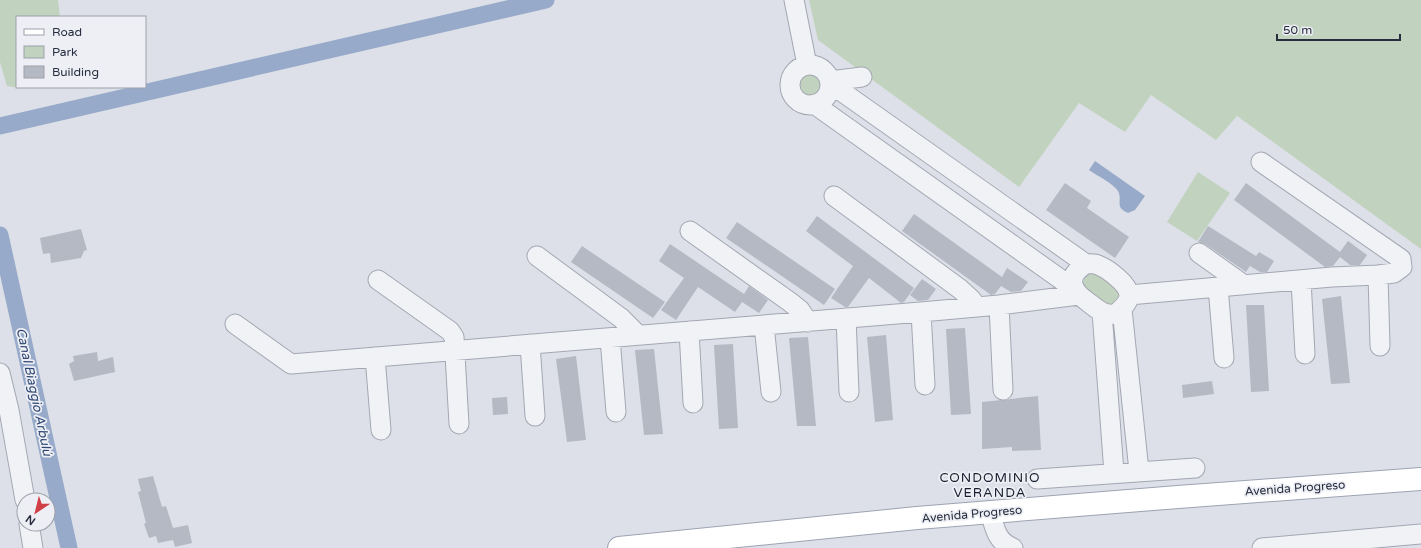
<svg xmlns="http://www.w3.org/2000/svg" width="1421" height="548" viewBox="0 0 1421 548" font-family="'Varela Round',sans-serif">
<rect width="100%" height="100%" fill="#dde0e8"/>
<path fill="#c1d2be" d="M0,0H58L60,17H17V87H30L20,88L7,86L0,62Z
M809,0H1421V249L1237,116L1216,140L1151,95L1125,132L1079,103L1019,187L818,40Z
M799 85a12 12 0 1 1 24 0a12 12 0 1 1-24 0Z
M1198,172L1230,193L1197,241L1167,222Z
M1096,273L1111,283L1122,294L1111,309L1082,286L1085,276L1090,274Z"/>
<path fill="#97aac9" d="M1095,161L1145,196L1135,210L1128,213C1114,207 1123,201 1118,191C1114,184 1096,175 1089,170Z"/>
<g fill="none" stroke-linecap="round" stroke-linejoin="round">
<path stroke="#97aac9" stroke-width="17" d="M0,126L546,0
M0,235L69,548"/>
</g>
<path fill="#b5b9c4" d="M1065,183L1091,201L1087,208L1129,237L1115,258L1046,210Z
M1246,183L1340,252L1348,241L1367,255L1360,265H1350L1340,257L1333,266L1325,267L1234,200Z
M914,214L1002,277L1007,268L1028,282L1021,291L1011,292L1001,286L995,294L991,295L902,231Z
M817,216L914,288L904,302L901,303L869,278L848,307H845L831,298L853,266L806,231Z
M737,222L835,289L824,305L726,238Z
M1208,226L1256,256L1259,252L1274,261L1267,272H1260L1250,266L1253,261L1246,272L1205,244L1198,242Z
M81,229L87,250L84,251L81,258L51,263L50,253L43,254L40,238Z
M670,244L744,294L749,286L768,300L759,313L742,302L735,312L698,287L676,320L661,310L684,278L659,261Z
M582,246L665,302L653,318L571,262Z
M922,279L936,289L928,300L918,301L910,295Z
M1341,296L1350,383L1331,384L1322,299Z
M1246,305H1264L1269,391L1251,392Z
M965,328L971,414L951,415L946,329Z
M886,335L893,420L875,422L867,337Z
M808,337L816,426H797L789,338Z
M733,344L738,428L719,429L714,345Z
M654,349L663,434L644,435L635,350Z
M97,352L98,361L113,357L115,372L74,381L69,364L74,361L73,356Z
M576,356L586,440L567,442L556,359Z
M1212,381L1214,394L1183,398L1182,385Z
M1038,396L1041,450L1012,451V447L982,449V402Z
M507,397L508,414L493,415L492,398Z
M153,476L162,507L166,506L173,528L188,525L192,543L175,547L173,540L158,543L156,536L149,538L144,524L146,523L138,492L141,491L138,479Z"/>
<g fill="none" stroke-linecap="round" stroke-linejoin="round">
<g stroke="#a3a7b2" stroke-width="21">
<path id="minor" d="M794,0L807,65
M790 85a20 20 0 1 1 40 0a20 20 0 1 1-40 0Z
M830,81L862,77
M831,84L1086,264
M814,104L1073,288
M834,196L960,289L971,299L977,307
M690,231L790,302L800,310L808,322
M1199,253L1244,285
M537,256L621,318L638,335
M1086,264C1090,264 1094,263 1098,265C1108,269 1127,283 1129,294C1130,302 1121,309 1116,314C1104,316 1097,309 1088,302C1071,290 1065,277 1086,264Z
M1378,275L1380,346
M378,280L450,331L454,337L459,424
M1301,280L1305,354
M1218,287L1224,358
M1129,295L1332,277L1378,275L1394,273L1402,267L1401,259L1261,162
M999,305L1003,390
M1122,309L1139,471
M921,312L925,385
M1102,312L1114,473
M846,318L849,392
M235,324L291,364L921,312L999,305L1079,295
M764,325L771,392
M689,331L693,403
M610,338L616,412
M530,344L535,416
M375,357L381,430
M0,373L9,410L25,500
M1037,479L1195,468
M990,512C995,528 996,541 1013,548
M29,524L33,548
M1262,548L1421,534"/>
</g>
<g stroke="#9da3b3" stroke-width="24">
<path id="major" d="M619,548L917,518L1178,497L1421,479"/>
</g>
<use href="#minor" stroke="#f0f2f6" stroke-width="19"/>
<use href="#major" stroke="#fff" stroke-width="22"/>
</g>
<g text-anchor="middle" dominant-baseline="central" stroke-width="3.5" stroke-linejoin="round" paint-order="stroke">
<g font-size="12" fill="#272d3e" stroke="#edeff5">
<text transform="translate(1295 488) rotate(-4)">Avenida Progreso</text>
<text transform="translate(972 514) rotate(-5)">Avenida Progreso</text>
</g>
<g font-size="13" font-style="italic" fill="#304773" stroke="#edeff5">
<text transform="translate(34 392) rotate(78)">Canal Biaggio Arbulú</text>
</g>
<g font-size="13" letter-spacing="1" fill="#191e2f" stroke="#edeff5">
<text x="990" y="478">CONDOMINIO<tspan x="990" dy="15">VERANDA</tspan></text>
</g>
</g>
<rect x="16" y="16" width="130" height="72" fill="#edeff5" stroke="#9ea1ac"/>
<rect x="24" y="29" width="20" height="6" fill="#ffffff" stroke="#9ea1ac"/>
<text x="52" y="36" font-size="12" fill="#272d3e">Road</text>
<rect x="24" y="46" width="20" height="12" fill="#c1d2be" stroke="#9ea1ac"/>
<text x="52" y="56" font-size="12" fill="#272d3e">Park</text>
<rect x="24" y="66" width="20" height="12" fill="#b5b9c4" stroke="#9ea1ac"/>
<text x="52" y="76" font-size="12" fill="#272d3e">Building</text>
<g transform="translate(36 512) rotate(215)"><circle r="19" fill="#edeff5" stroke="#9ea1ac"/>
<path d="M0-3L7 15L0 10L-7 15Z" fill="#d03f46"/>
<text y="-6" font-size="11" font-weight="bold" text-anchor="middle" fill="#272d3e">N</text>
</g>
<path d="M1277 34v6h123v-6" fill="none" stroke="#272d3e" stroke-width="2"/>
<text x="1283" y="34" font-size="12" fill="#272d3e" stroke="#edeff5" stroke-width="3" paint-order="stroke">50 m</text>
</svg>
